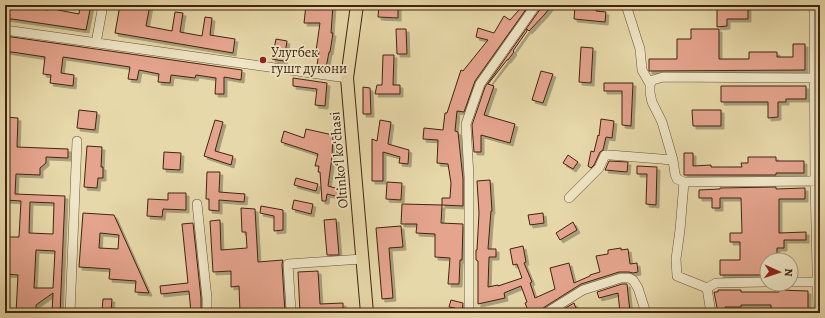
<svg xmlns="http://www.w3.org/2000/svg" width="825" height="318" viewBox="0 0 825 318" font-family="Alegreya,serif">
<defs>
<filter id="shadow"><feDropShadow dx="3" dy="3" stdDeviation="0" flood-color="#0004"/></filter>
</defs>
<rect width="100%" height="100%" fill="#e7d8a9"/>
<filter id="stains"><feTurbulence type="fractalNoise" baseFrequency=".005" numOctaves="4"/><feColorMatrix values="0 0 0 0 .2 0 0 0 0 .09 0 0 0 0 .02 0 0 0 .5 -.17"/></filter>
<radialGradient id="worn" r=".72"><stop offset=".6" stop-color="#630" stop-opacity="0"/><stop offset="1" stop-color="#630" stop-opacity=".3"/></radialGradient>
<path fill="#e5a48e" stroke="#412410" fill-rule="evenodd" filter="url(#shadow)" d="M5,5H32V8L48,10L49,5H59L58,10L79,14L80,5H91L86,30L5,18Z
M120,5H150L146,26L172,31L175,12L183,13L180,32L202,36L205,17L212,18L210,35L235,39L233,53L115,33Z
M306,5H333L331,33H333L330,52H329L326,68L317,66L319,51H316L320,23H304Z
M379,5H398V18L378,17Z
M519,5H529L475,81L464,112L457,111L455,131L458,132L463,179V206L442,205V198H450L451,183L448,164L437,163L438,140L423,139L424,128L443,130L445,113H447L461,70L463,71L488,40L476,37L478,28L494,33L504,16L510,20L519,10Z
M542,5H552L545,14L529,31L527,29V31L513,51L514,52L508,60H507L488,84L494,86L484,115L515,124L510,143L481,135V152H474L472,125L485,87L541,8Z
M717,5H748V19H727V26L717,27Z
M575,6L597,8L596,11L606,12L605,22L574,19Z
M396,29H406L407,54H397Z
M691,29H719V59H749V52H777V57H793V44H805V70L649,71V59H677V39H691Z
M5,36L242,70L241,80L224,77V94H215L216,78L196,75L195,78L171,75L170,83L158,82L159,74L139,70L137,80L128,79L130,67L63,57L61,73L74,75L73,86L50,83L51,75L43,74L45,57L5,51Z
M276,39L287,41L284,61L272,59Z
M581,47L593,48L591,83L579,82Z
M383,55H394L393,85H400V94H375L377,85H382Z
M541,71L553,74L543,103L532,100Z
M293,78L327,83L325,106L315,105L317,89L293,86Z
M604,83H633L631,126L622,125V91H604Z
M721,86H806V99H786V102H778V117L768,118V102H721Z
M363,87L370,88L371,114H363Z
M79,110L97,112L95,130L77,128Z
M692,110H721V126H693Z
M5,117L18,118L17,147L68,149V158L46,157V163L40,168V175L16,174L15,194L65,196L60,313H52L53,293L36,305V313H16L18,275L5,274V237H19L21,201L5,200ZM30,202L54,203L53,234L29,233ZM36,250L55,251L53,288H34Z
M601,119L614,121L612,138L606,137L603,150L600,152L594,165L591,168L588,166L591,151L594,152L598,135L599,136Z
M215,120L223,122L215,151L233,156L231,165L204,156Z
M380,120L391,122L388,144L409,150L408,164L399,163L400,157L383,152V181H372V139L377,141Z
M306,129L333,135L332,157L328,186L339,189V197L327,194L326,201H322L320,172H318L319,166H315L318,154L281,142L284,131L304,138Z
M87,146L102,147L101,167H103V178H98L97,188L84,187Z
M164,152L181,153L180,170L163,169Z
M684,153H693V166L711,165V167H742L741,163H748V157H776V161H804V173H776V175H684Z
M568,155L578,162L573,169L563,163Z
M609,161L628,162L627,172L605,170Z
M637,166L657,167L656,205L646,204L647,174H637Z
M207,172H220L219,192L245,194L244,202L219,200V211L209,210V199H206Z
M296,178L318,184L316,191L294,185Z
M490,180L492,211H491L488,249H496V257H489L488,287L498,285V286L522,278L517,264L513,265L510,249L523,246L526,262L524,263L532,282L530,283L535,298L555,289L550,268L569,263L574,283L590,276V275L600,272L596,256L608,254V250L621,248V250L628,249L630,264L637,263L638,272L633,273L629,272H619L581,284L543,308L541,310L540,313H529L525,303L527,302L521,286L504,293L505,298L478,304V261L476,260V250H477L479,213L477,181Z
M387,182L402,183L401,200L386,199Z
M776,187V189L805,188V199H779V233L806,232V240H784V248H777V260H767V275H720V260H740V242H730V233H742L741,198H720V208H712V198H699V190L720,189V188Z
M168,193H186V210L163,209L162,217L147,216L148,199L168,200Z
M294,200L313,204L311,214L292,209Z
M402,204L442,205L441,223L463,224L462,260H460L459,284H448L450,258L435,257V234L416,233L417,224H401Z
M261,206L283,210V230L274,231V216L260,213Z
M241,208L255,209L258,262L283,260L282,264L285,313H240L239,286L231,287V271L213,272L210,221L220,220L221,250L247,248L246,232H242Z
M83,213L114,215L149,293L135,292L136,281L109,279L110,269L79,267ZM100,233L119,235L118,249L99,248Z
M543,213L544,223L530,225L528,215Z
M336,219L339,255H327L324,220Z
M573,222L577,230L560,240L556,233Z
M193,223L201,298V313H191L189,291L161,294L160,286L188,283L182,224Z
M401,226L403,247L389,248L393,298L382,299L376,228Z
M318,271L320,304L343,303V313H300L298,272Z
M622,284H627L630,312L620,313L618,293L599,298L597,292Z
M718,290H741V292H779V290L808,291V313H771V305H741V307H725L727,313H718L714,292H718Z
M103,299H112L111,311L102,310Z
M451,300L463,303L462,313H454L455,308L449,307Z
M574,303L578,313H557Z"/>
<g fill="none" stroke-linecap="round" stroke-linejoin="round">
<g stroke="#6a5136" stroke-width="10">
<path id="minor" d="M626,5L640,49L642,70L650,84
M814,5L815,181L818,313
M5,30L347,78
M96,43L103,5
M820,78L663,77L653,80L650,84V93L652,102L662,122L673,160L675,174L677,179L684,182L820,181
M684,182L680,230L676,259L677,276L707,288L711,313
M569,198L599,168L605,155H610L673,160
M197,204L207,298V313
M791,282H820
M707,288L716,283L767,282
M291,311L288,264L362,259
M70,313L77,141
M469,313V177L466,124L480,84L536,5
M546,313L583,290L621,278H629L633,280L638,288L646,313"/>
</g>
<g stroke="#412410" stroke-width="14">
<path id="major" d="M357,5L347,78L367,313"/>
</g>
<use href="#minor" stroke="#efe6c7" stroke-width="9"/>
<use href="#major" stroke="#e7d8a9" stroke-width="12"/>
</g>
<circle fill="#8f2418" stroke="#efe6c7" stroke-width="1.5" cx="263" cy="60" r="4"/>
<g text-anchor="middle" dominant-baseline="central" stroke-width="3.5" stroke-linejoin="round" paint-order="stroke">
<g font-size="14" fill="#412410" stroke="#efe6c7" text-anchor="start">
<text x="271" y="52">Улугбек<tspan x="271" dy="16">гушт дукони</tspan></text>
</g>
<g font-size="14" fill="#412410" stroke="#efe6c7">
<text transform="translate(339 160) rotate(-95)">Oltinkoʻl koʻchasi</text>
</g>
</g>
<rect width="825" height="318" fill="none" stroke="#e7d8a9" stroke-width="20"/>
<rect x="6" y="6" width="813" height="306" fill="none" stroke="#412410" stroke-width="2"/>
<rect x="10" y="10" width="805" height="298" fill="none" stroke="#412410"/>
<g transform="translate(779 272) rotate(93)"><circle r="19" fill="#efe6c7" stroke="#a9987e"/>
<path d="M0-3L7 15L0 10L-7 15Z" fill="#8f2418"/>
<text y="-6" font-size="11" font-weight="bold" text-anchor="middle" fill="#412410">N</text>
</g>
<rect width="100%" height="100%" filter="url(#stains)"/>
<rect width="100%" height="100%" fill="url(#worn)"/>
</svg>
